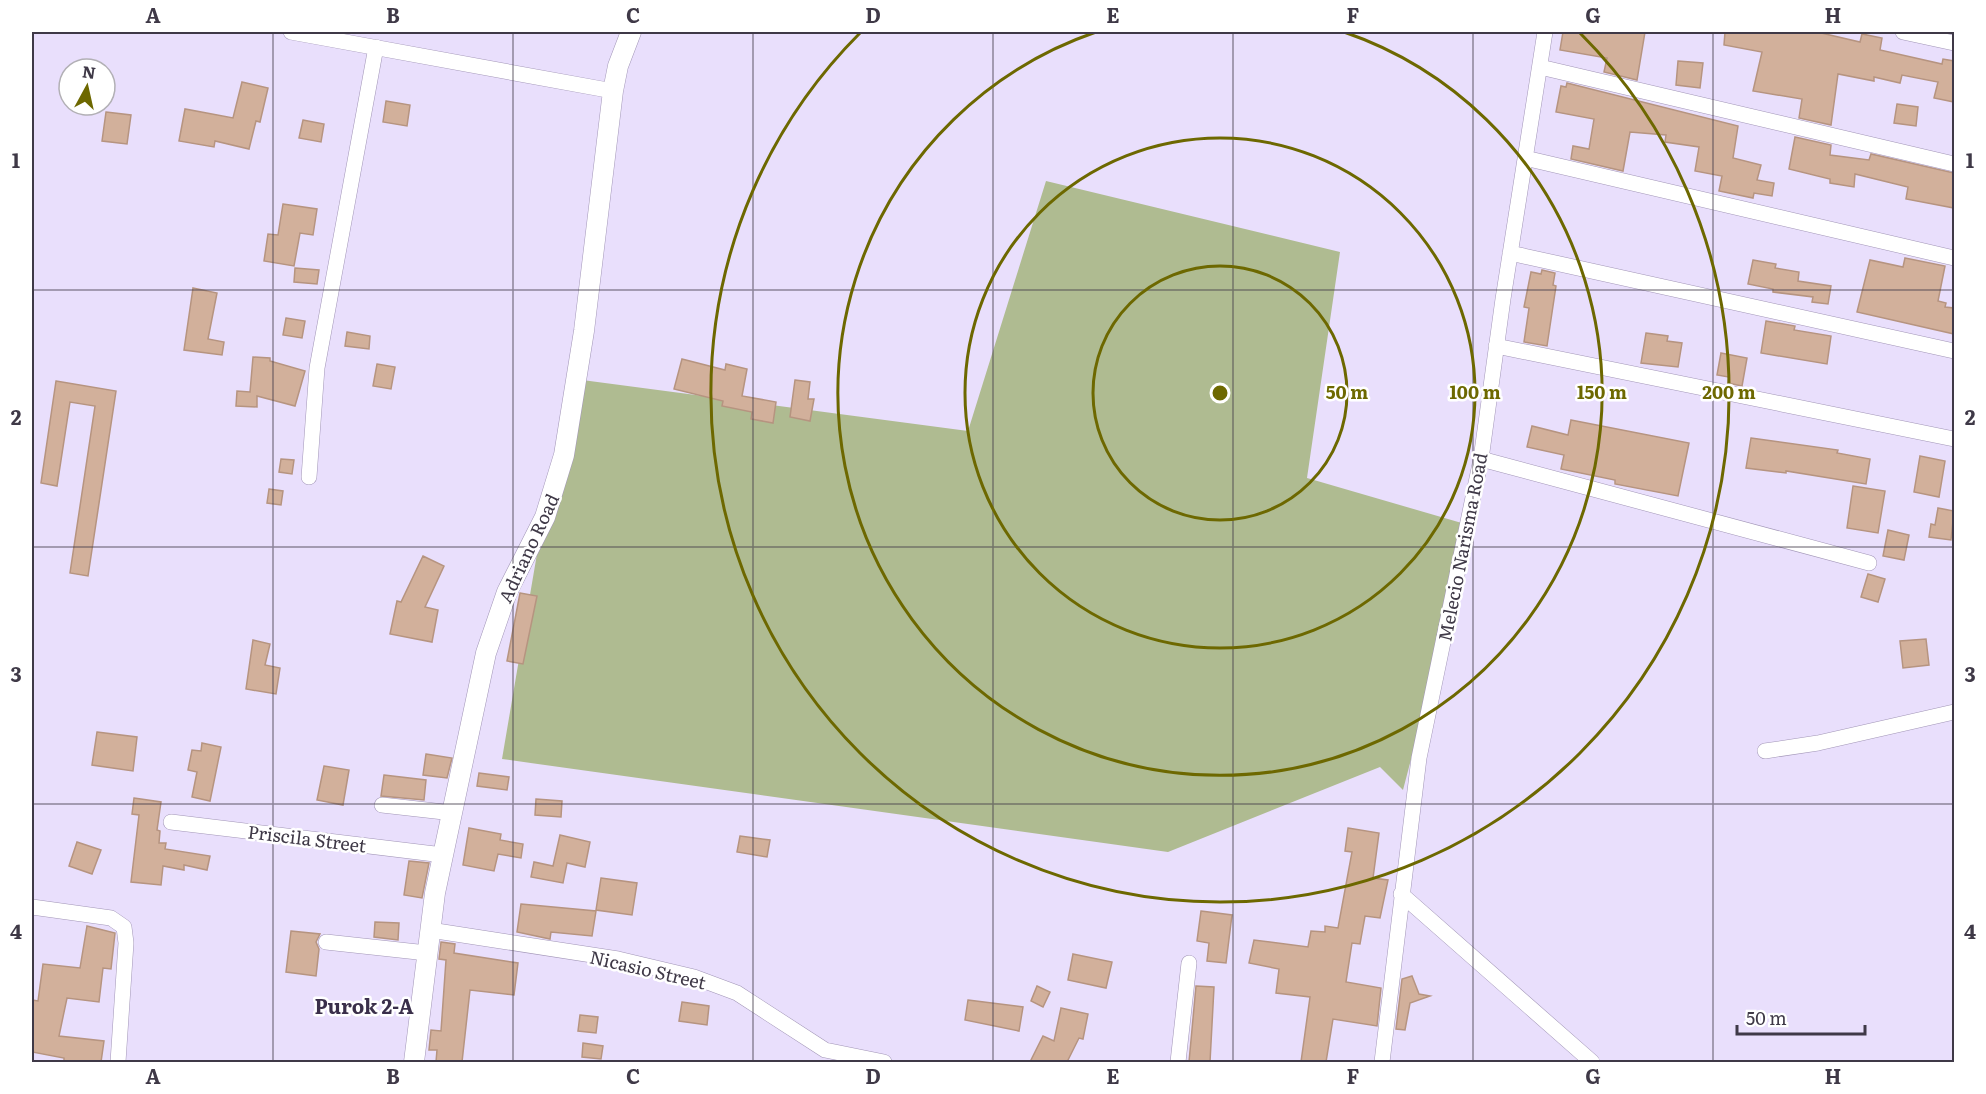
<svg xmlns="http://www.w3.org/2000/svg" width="1986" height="1094" viewBox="0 0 1986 1094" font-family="Literata,serif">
<rect width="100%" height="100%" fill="#e9dffc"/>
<path fill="#afbb91" d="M1046,181L1340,252L1307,478L1472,526L1403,790L1380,767L1168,852L502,759L567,378L968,431Z"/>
<path fill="#d2b09b" stroke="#b69480" stroke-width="1.5" d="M1563,32H1645L1637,80L1604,72L1607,58L1560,50Z
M1725,32H1817L1860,42L1862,34L1882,38L1880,50L1942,64L1943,59L1954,61V102L1934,98L1938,82L1902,75L1900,83L1874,77V81L1838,74L1831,125L1799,118L1802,99L1753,91L1762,52L1724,45Z
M1678,61L1703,63L1700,88L1676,85Z
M242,82L268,88L260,122L256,121L249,149L215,141L214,147L179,141L185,109L233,118Z
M1567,83L1738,126L1733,158L1761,165L1757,180L1774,183L1772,196L1754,193L1753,198L1719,191L1722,176L1695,171L1699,147L1665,142L1666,135L1630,132L1623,171L1571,159L1573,146L1589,149L1594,119L1556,112L1561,86L1566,87Z
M386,101L410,105L407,126L383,122Z
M1897,104L1918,107L1916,126L1894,123Z
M106,112L131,115L127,144L102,141Z
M303,120L324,124L321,142L299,138Z
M1795,137L1831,145L1830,155L1869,160L1871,154L1954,173V208L1906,199L1908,187L1855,174L1854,187L1830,183V179L1789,169Z
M283,204L317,209L313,235L300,233L294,266L264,261L268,234L278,235Z
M1905,258L1945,266L1938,301L1946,303L1945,307L1954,308V334L1857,312L1870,260L1903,267Z
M1753,260L1776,264L1775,268L1799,272L1798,281L1831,286L1828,304L1812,302L1813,297L1773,292V289L1748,284Z
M295,268L319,270L317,284L294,282Z
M1542,270L1555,273L1553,285L1556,286L1547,346L1524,342L1529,308L1524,307L1531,272L1541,274Z
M193,288L217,293L208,339L224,342L222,355L184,350Z
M286,318L305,321L302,338L283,335Z
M1766,321L1795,326L1794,330L1831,336L1827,364L1761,353Z
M347,332L370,336L369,349L345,346Z
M1646,333L1668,336L1667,341L1682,343L1678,367L1641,363Z
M1721,353L1747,358L1742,386L1728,383L1729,377L1717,375Z
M253,357L270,358V361L305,371L295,406L257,396V407L236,406L237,391L250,392Z
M682,359L725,370L726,364L747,369L742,396L776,402L773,423L751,419L752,412L722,406L723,401L674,389Z
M377,364L395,367L391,389L373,386Z
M795,380L810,382L808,399H814L810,421L790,417Z
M56,381L116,391L88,576L70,573L95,406L70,402L57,486L41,483Z
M1571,420L1689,443L1678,496L1615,484V480L1561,469L1564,455L1527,447L1532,426L1568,435Z
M1751,438L1838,450L1837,453L1870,459L1866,484L1786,471V473L1746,468Z
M1920,456L1945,461L1939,497L1914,492Z
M281,459L294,460L292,474L279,472Z
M1853,486L1885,491L1878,533L1847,528Z
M269,489L283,491L281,505L267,503Z
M1938,508L1954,511L1951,540L1929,537L1931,524L1935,525Z
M1888,530L1909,535L1904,560L1883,556Z
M423,556L444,566L425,607L438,610L432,642L390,634L397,601L401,602Z
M1868,574L1885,579L1878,602L1861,597Z
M520,593L537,596L523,664L507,661Z
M1926,639L1929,665L1903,668L1900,641Z
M253,640L270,644L265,665L280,668L276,694L246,689Z
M97,732L137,737L133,771L92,765Z
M202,743L221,747L210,801L192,797L197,772L188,770L192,750L201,751Z
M426,754L452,758L447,778L423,775Z
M324,766L349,770L343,805L317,800Z
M479,773L509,777L507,790L477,786Z
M384,775L426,780L424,800L381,796Z
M134,798L161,802L157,830L160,831L159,843H166L165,849L210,856L207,870L184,865V870L163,866L161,885L131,882L139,815L132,814Z
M536,799L562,801L561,817L535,815Z
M469,828L501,834L500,840L523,844L521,858L498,854L494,871L463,865Z
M1348,828L1379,833L1373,878L1388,880L1380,918L1365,916L1360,944L1352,943L1346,982L1381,988L1377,1026L1333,1019L1326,1062H1301L1310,997L1276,993L1279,969L1249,963L1254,940L1308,947L1311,931L1325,932V926L1338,928L1352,852L1345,851Z
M560,835L590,842L585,867L567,863L563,883L531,877L534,862L553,866Z
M740,836L770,840L767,857L737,852Z
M77,842L101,850L92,874L69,866Z
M409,861L429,863L422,898L404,895Z
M601,878L637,883L632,915L596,910Z
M521,904L596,911L592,936L551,932L550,939L517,932Z
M1201,911L1232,915L1226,963L1207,961L1209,943L1197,941Z
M375,922L399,923L398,940L374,937Z
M87,926L115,933L111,969L103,968L99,1002L67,998L59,1036L104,1041L101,1062H64V1058L32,1052V1000L38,1001L43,964L80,968Z
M291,931L320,934L316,942L319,949L316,976L286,972Z
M441,942L455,944L454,953L518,963L514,995L470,990L462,1062H436L437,1050H429L431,1030L441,1031L445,974L446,960L439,959Z
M1073,954L1112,962L1106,988L1068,980Z
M1412,976L1419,994L1430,996L1410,1003L1405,1030L1396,1029L1402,979Z
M1037,986L1050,992L1043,1007L1031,1001Z
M1196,986L1214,987L1210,1062H1189Z
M968,1000L1023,1007L1019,1031L965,1020Z
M682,1002L709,1006L707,1025L679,1021Z
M1061,1008L1088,1014L1083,1039L1079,1038L1067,1062H1030L1043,1036L1054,1041Z
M580,1015L598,1017L596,1033L578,1031Z
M583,1043L603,1046L601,1059L582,1057Z"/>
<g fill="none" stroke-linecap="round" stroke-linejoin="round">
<g stroke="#a296b7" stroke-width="16">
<path id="minor" d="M291,32L613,91
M1903,32L1954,43
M1540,67L1954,164
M1525,158L1954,258
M1510,253L1954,351
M1496,346L1954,439
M1481,459L1869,563
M309,477L317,368L376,47
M1765,751L1818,743L1954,712
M382,805L453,813
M171,822L443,855
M1401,894L1592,1062
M32,907L111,918L124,927L126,943L118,1062
M430,930L618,959L694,977L737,993L825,1050L884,1062
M326,942L427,953
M1178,1062L1189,963
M1382,1062L1419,758L1481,459L1503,299L1545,32"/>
</g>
<g stroke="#a296b7" stroke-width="21">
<path id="tertiary" d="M414,1062L435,893L486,653L507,592L545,517L564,455L584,331L613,91L618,66L631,32"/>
</g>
<use href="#minor" stroke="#fff" stroke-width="15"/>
<use href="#tertiary" stroke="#fff" stroke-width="20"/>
</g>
<path fill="none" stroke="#3f3947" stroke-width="1.5" stroke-opacity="0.55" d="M273,32V1062M513,32V1062M753,32V1062M993,32V1062M1233,32V1062M1473,32V1062M1713,32V1062M32,290H1954M32,547H1954M32,804H1954"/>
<g fill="none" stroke="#6d6800" stroke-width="3">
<circle cx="1220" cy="393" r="127"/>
<circle cx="1220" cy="393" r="255"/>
<path d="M1344 32A382 382 0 1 1 1096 32"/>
<path d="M1580 33A509 509 0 1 1 860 33"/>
</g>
<g text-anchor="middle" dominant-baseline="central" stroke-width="5" stroke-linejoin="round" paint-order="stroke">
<g font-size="18" fill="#3f3947" stroke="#fff">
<text transform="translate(1462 547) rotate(-79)">Melecio Narisma Road</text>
<text transform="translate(528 548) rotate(-65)">Adriano Road</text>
<text transform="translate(307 838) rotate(7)">Priscila Street</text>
<text transform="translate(648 969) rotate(13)">Nicasio Street</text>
</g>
<g font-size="20" font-weight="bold" fill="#3a2f4a" stroke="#fff">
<text x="364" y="1005">Purok 2-A</text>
</g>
</g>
<circle cx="1220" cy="393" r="9" fill="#6d6800" stroke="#fff" stroke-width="3"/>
<g font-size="18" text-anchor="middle" font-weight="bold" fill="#6d6800" stroke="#fff" stroke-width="5" stroke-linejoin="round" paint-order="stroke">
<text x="1347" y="399">50 m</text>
<text x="1475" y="399">100 m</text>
<text x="1602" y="399">150 m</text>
<text x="1729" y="399">200 m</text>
</g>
<rect width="1986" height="1094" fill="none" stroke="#ffffff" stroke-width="66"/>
<g transform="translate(87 87) rotate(8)"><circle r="28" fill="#ffffff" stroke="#b2b0b5" stroke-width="1.5"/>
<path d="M0-4.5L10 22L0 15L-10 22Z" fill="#6d6800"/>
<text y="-9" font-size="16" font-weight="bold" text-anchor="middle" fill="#3f3947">N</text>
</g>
<path d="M1737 1025v9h128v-9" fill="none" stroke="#3f3947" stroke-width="3"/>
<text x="1746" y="1025" font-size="18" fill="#3f3947" stroke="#ffffff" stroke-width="4.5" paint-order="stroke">50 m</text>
<rect x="33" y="33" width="1920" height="1028" fill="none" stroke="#3f3947" stroke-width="2"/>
<g font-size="20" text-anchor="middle" font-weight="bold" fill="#3f3947">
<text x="153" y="23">A</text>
<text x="393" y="23">B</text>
<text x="633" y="23">C</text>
<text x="873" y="23">D</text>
<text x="1113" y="23">E</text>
<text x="1353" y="23">F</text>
<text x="1593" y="23">G</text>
<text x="1833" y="23">H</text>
<text x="16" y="168">1</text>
<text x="1970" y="168">1</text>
<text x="16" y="425">2</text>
<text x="1970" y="425">2</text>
<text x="16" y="682">3</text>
<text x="1970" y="682">3</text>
<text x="16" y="939">4</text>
<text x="1970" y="939">4</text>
<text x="153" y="1084">A</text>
<text x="393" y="1084">B</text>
<text x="633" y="1084">C</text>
<text x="873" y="1084">D</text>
<text x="1113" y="1084">E</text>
<text x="1353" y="1084">F</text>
<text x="1593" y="1084">G</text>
<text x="1833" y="1084">H</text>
</g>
</svg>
